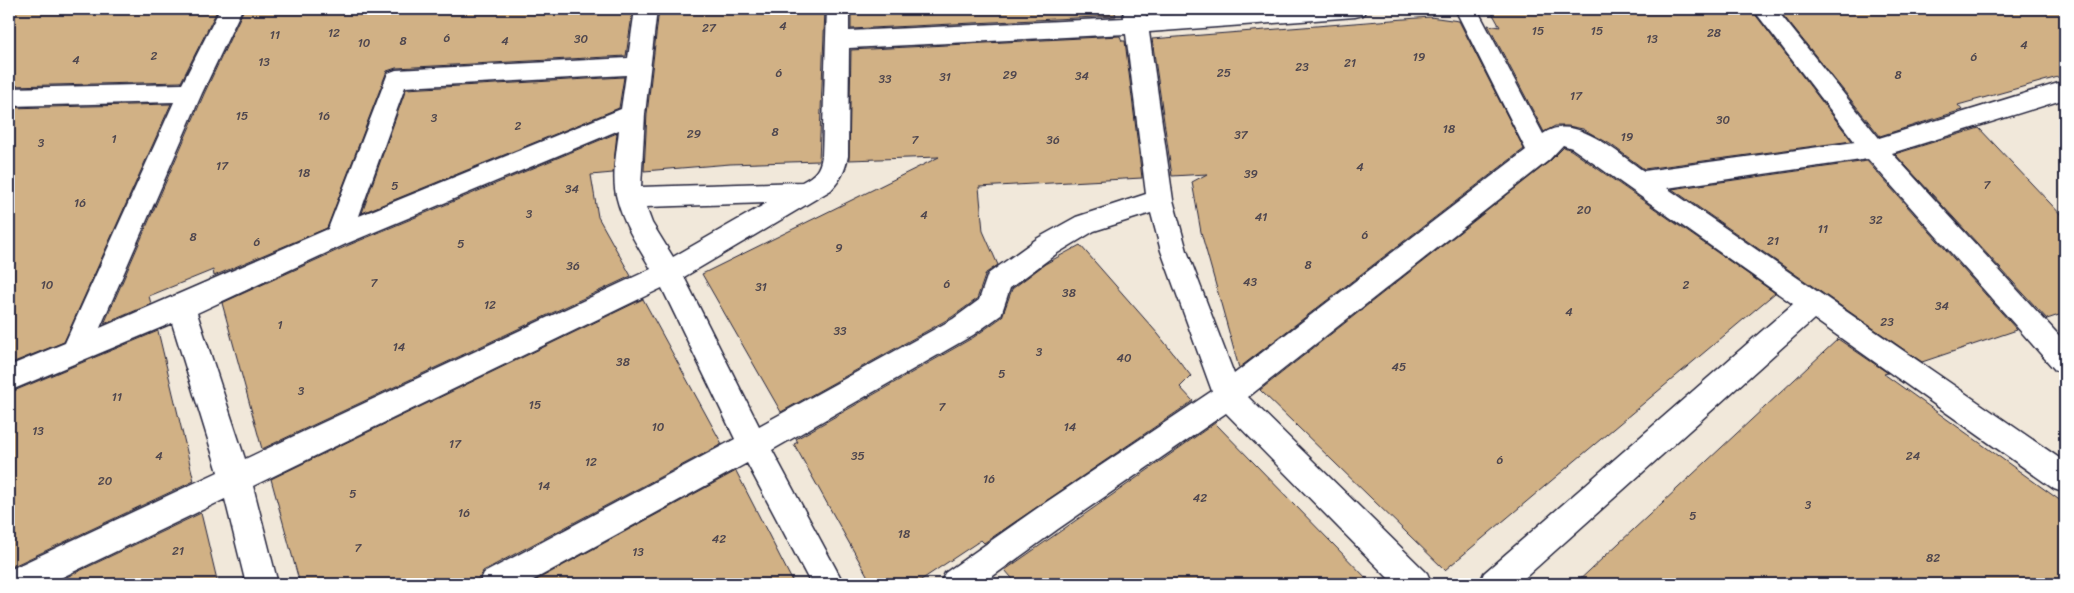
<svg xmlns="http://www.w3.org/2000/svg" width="2074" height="593" viewBox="0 0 2074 593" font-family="Sriracha,sans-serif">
<rect width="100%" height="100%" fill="#f1e8da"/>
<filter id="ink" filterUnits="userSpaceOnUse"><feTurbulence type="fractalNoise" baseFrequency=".02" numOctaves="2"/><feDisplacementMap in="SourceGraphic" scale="10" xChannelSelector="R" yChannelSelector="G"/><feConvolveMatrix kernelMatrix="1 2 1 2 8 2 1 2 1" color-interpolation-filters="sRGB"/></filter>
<g filter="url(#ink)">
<path fill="#d1b185" stroke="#22223b" d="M9,9H218L181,82L9,86Z
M244,9H633L626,56L396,68L387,71L327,228L214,276L213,270L149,296L151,304L104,324L204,94Z
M659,9H825L819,161L730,164L644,171L647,114Z
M851,9H1114L1116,16L851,29Z
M1490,9H1751L1852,141L1644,169L1610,144L1583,129L1568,126H1555L1544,132L1488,25L1500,27Z
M1778,9H2065V75L1958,105L1962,110L1880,136Z
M1430,17L1459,21L1524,149L1239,368L1201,232L1192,182L1207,174L1172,176L1152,39Z
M1120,36L1122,41H1125L1142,178L979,187L983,231L998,265L986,273L977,299L952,317L781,412L702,274L939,157L849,160L851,50Z
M624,77L619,108L362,213L406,89Z
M171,104L64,342L9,364V108Z
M1979,128L2065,219V313L2047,319L1895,154Z
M617,133L613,173L591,175L598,217L631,276L262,449L222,303L349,245Z
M1564,147L1571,150L1775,293L1445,570L1260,390L1550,161Z
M1867,161L2017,330L1922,362L1672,189Z
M1080,245L1158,334L1191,376L1180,387L1193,401L984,543L981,540L915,584H872L794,444L798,442L796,439L974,337L1002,317L1012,289L1045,264Z
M643,299L722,444L483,571L477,584H300L271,479Z
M158,331L194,481L9,568V393Z
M1838,339L1888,373L1884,374L2065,504V584H1575Z
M1215,423L1372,584H1017L1005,570Z
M736,471L794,584H529Z
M201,513L218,584H52Z"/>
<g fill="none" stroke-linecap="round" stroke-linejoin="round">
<g stroke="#22223b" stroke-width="3">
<path id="minor" d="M220,9H242L202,93L100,328L328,229L388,73L396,70L628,58L635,9H657L645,114L641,187L802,182C815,175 820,170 822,156L827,9H849V31L1124,18L1123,9H1145L1146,16L1249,9H1366L1363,15L1355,17L1149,32L1173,200L1187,251L1234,374L1526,150L1455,9H1477L1543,134C1574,111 1618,154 1644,171L1855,142L1753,9H1776L1879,138L2065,81V99L1892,153L2065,342V373L2055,370L1868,159L1667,188L2065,462V493L2054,489L1814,319L1518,584H1479L1484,573L1793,304L1572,148L1563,145L1549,160L1248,397L1427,573L1432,584H1394L1226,413L1058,529L982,584H940L945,573L1036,509L1212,391L1161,251L1151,213L1094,231L1056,254L1010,288L1001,315L973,335L772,450L844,584H811L747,463L526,584H479L484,573L735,439L662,288L253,486L278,584H246L225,499L48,584H9V570L218,472L172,323L9,391V366L65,343L174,102L9,106V88L182,84ZM1126,34L1146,194L1076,217L1038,238L988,274L979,300L953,319L759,426L684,277L831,190C841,179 845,171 848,156L849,48ZM626,75L621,109L359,216L405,87ZM619,130C617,151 611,178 617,199C623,224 638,246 651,269L245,459L197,313L348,243ZM767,203L673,257L652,223L646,207Z"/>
</g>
<use href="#minor" fill="#fff" fill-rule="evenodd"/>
</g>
</g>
<g text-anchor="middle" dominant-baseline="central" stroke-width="5" stroke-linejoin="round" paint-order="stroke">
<g font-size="12" fill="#4e464e">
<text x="783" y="26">4</text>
<text x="709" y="28">27</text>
<text x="1538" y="31">15</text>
<text x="1597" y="31">15</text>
<text x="334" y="33">12</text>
<text x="1714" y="33">28</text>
<text x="275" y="35">11</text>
<text x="447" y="38">6</text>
<text x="581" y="39">30</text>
<text x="1652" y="39">13</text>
<text x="403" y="41">8</text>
<text x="505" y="41">4</text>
<text x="364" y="43">10</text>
<text x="2024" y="45">4</text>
<text x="154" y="56">2</text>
<text x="1419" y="57">19</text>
<text x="1974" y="57">6</text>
<text x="76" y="60">4</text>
<text x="264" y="62">13</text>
<text x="1350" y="63">21</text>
<text x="1302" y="67">23</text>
<text x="779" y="73">6</text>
<text x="1224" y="73">25</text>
<text x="1010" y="75">29</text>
<text x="1898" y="75">8</text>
<text x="1082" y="76">34</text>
<text x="945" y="77">31</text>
<text x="885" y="79">33</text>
<text x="1576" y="96">17</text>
<text x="242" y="116">15</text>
<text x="324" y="116">16</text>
<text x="434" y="118">3</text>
<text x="1723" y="120">30</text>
<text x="518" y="126">2</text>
<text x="1449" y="129">18</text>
<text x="775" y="132">8</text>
<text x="694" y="134">29</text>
<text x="1241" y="135">37</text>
<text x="1627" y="137">19</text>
<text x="114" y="139">1</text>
<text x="915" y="140">7</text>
<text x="1053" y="140">36</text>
<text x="41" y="143">3</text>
<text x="222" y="166">17</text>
<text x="1360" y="167">4</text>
<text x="304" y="173">18</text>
<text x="1251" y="174">39</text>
<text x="1987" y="185">7</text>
<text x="395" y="186">5</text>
<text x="572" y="189">34</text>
<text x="80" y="203">16</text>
<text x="1584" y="210">20</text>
<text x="529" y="214">3</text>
<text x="924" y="215">4</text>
<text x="1261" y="217">41</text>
<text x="1876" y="220">32</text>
<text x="1823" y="229">11</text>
<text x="1365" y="235">6</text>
<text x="193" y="237">8</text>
<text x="1773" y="241">21</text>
<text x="257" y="242">6</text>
<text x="461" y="244">5</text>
<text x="839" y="248">9</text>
<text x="1308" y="265">8</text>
<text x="573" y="266">36</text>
<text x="1250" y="282">43</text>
<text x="374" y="283">7</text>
<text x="947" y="284">6</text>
<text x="47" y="285">10</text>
<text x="1686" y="285">2</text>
<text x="761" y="287">31</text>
<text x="1069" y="293">38</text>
<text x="490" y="305">12</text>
<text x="1942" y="306">34</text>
<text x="1569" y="312">4</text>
<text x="1887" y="322">23</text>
<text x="280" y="325">1</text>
<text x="840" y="331">33</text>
<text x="399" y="347">14</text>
<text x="1039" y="352">3</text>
<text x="1124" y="358">40</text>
<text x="623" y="362">38</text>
<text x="1399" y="367">45</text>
<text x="1002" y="374">5</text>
<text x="301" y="391">3</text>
<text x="117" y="397">11</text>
<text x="535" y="405">15</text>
<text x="942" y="407">7</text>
<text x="658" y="427">10</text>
<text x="1070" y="427">14</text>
<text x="38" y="431">13</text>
<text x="455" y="444">17</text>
<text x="159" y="456">4</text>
<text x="858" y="456">35</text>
<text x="1913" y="456">24</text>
<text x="1500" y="460">6</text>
<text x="591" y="462">12</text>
<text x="989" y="479">16</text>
<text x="105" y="481">20</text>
<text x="544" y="486">14</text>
<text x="353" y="494">5</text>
<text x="1200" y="498">42</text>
<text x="1808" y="505">3</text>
<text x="464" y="513">16</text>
<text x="1693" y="516">5</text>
<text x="904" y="534">18</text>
<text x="719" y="539">42</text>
<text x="358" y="548">7</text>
<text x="178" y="551">21</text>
<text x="638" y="552">13</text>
<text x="1933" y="558">82</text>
</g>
</g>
<rect width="2074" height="593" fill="none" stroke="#fff" stroke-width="30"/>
<rect x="15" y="15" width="2044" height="563" fill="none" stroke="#22223b" stroke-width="2" filter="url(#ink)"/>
</svg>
